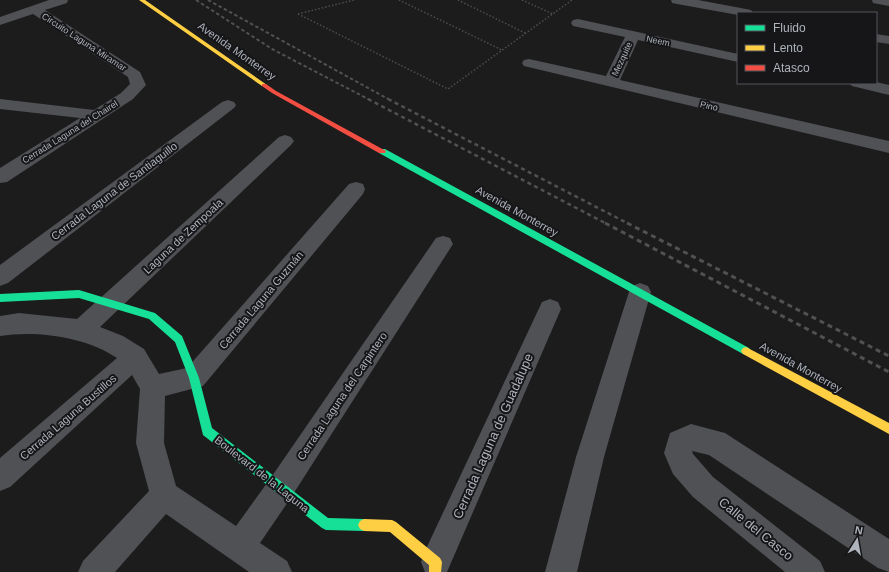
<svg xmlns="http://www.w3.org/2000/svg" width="889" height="572" viewBox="0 0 889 572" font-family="Helvetica,sans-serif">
<rect width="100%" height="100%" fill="#1c1c1c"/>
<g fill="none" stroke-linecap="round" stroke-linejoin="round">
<path stroke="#4c4d50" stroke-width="1.5" stroke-dasharray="1.5 2" stroke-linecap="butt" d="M399,0L502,50
M458,0L525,33
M522,0L553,14
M298,14L448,89L572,0
M298,14L354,0"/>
<path fill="#505155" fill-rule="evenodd" d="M49,0H68L67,3L45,10L140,72L146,85L133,99L7,182L0,183V168L80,118L0,109V99L94,110L121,93L130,84L128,77L33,14L0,25V17Z
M671,0H698L746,9L751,10L753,13H738V15L677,4L672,3Z
M872,0H889V6L873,3Z
M578,19L738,54V62L638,40L620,80L889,141V153L524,66L522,63L524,60L529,59L606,76L625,37L573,26L571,23L573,20Z
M876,34L889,36V44L876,42Z
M876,82L889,85V95L852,86L849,83Z
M228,100L234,102L236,105L234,108L8,283L0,286V265L222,102Z
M285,135L291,137L294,141L291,145L100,327L123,336L144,349L159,374L187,368L349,184L356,182L363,184L365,189L363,194L203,386L165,396L164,443L176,486L236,526L270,479L436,238L443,236L450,238L453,244L290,499L260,543L287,561L292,572H249L166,514L115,572H78L83,561L149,491L136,443L140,389L132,375L10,487L0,491V458L117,358C87,337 35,330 0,336V316L19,313L77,319L279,137Z
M640,283L648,286L651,292L604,457L577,572H545L576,457L629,292L632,286Z
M550,299L558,302L561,309L447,572H425L421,562L425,551L542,302Z
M691,424L725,433L889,539V572L878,568L709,455L692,451L693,454L713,477L820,561L825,572H785L693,497L673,474L664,453L670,433Z"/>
<path fill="#16e098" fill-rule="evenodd" d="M379,149H385L749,348L751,351L749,354L746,355L743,354L379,153Z
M79,290L155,313L182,336L199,378L212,428L328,518L364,519L368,521L370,525L368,529L364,531L326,530L322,528L203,435L189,378L175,342L149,319L79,298L0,302V294Z"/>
<path fill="#ffcf43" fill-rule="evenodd" d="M139,0H145L267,85L262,86Z
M746,347L889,423V434L743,354L741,351L743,348Z
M364,519L392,520L396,522L440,558L442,562L441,572H429V565L390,532L364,531L360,529L358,525L360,521Z"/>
<path fill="#f24e42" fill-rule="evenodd" d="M262,84H266L276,91L386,151L385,153H379L272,93L262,86Z"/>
<path stroke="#505153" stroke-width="2" stroke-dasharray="3.5 2.5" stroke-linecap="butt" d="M196,0L272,49L370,100
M208,0L390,100"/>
<path stroke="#505153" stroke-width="2.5" stroke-dasharray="4 3.5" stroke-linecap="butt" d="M368,99L607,224
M388,99L629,224"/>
<path stroke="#505153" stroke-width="3" stroke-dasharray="5 4" stroke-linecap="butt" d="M605,223L889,372
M627,223L889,356"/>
</g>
<g text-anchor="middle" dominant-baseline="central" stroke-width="4" stroke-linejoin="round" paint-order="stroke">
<g font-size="9" fill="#aeb3bc" stroke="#161618">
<text transform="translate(658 41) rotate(12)">Neem</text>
<text transform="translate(84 42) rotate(33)">Circuito Laguna Miramar</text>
<text transform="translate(622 59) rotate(-65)">Mezquite</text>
<text transform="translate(709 106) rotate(13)">Pino</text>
<text transform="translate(70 132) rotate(-32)">Cerrada Laguna del Chairel</text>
</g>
<g font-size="11" fill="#aeb3bc" stroke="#161618">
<text transform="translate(237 51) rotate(35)">Avenida Monterrey</text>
<text transform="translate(114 191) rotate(-37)">Cerrada Laguna de Santiaguillo</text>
<text transform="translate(517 211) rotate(29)">Avenida Monterrey</text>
<text transform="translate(183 236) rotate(-43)">Laguna de Zempoala</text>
<text transform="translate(261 300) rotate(-50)">Cerrada Laguna Guzmán</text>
<text transform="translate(801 367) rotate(29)">Avenida Monterrey</text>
<text transform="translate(342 396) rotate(-56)">Cerrada Laguna del Carpintero</text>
<text transform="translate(68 417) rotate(-41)">Cerrada Laguna Bustillos</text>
<text transform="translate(262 474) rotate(38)">Boulevard de la Laguna</text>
</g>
<g font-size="13" fill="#aeb3bc" stroke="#161618">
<text transform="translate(493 436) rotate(-66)">Cerrada Laguna de Guadalupe</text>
<text transform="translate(756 529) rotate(39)">Calle del Casco</text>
</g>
</g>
<rect x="737" y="12" width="140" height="72" fill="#161618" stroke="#53555a"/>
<rect x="745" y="25" width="20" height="6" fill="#16e098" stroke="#53555a"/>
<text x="773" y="32" font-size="12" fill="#aeb3bc">Fluido</text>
<rect x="745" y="45" width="20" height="6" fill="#ffcf43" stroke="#53555a"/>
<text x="773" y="52" font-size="12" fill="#aeb3bc">Lento</text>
<rect x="745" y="65" width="20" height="6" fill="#f24e42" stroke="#53555a"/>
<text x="773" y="72" font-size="12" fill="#aeb3bc">Atasco</text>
<g transform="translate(857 540) rotate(11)" stroke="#161618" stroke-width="3" paint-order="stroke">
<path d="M0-3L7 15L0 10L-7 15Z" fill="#aeb3bc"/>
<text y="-6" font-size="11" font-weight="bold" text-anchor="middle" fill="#aeb3bc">N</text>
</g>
</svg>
